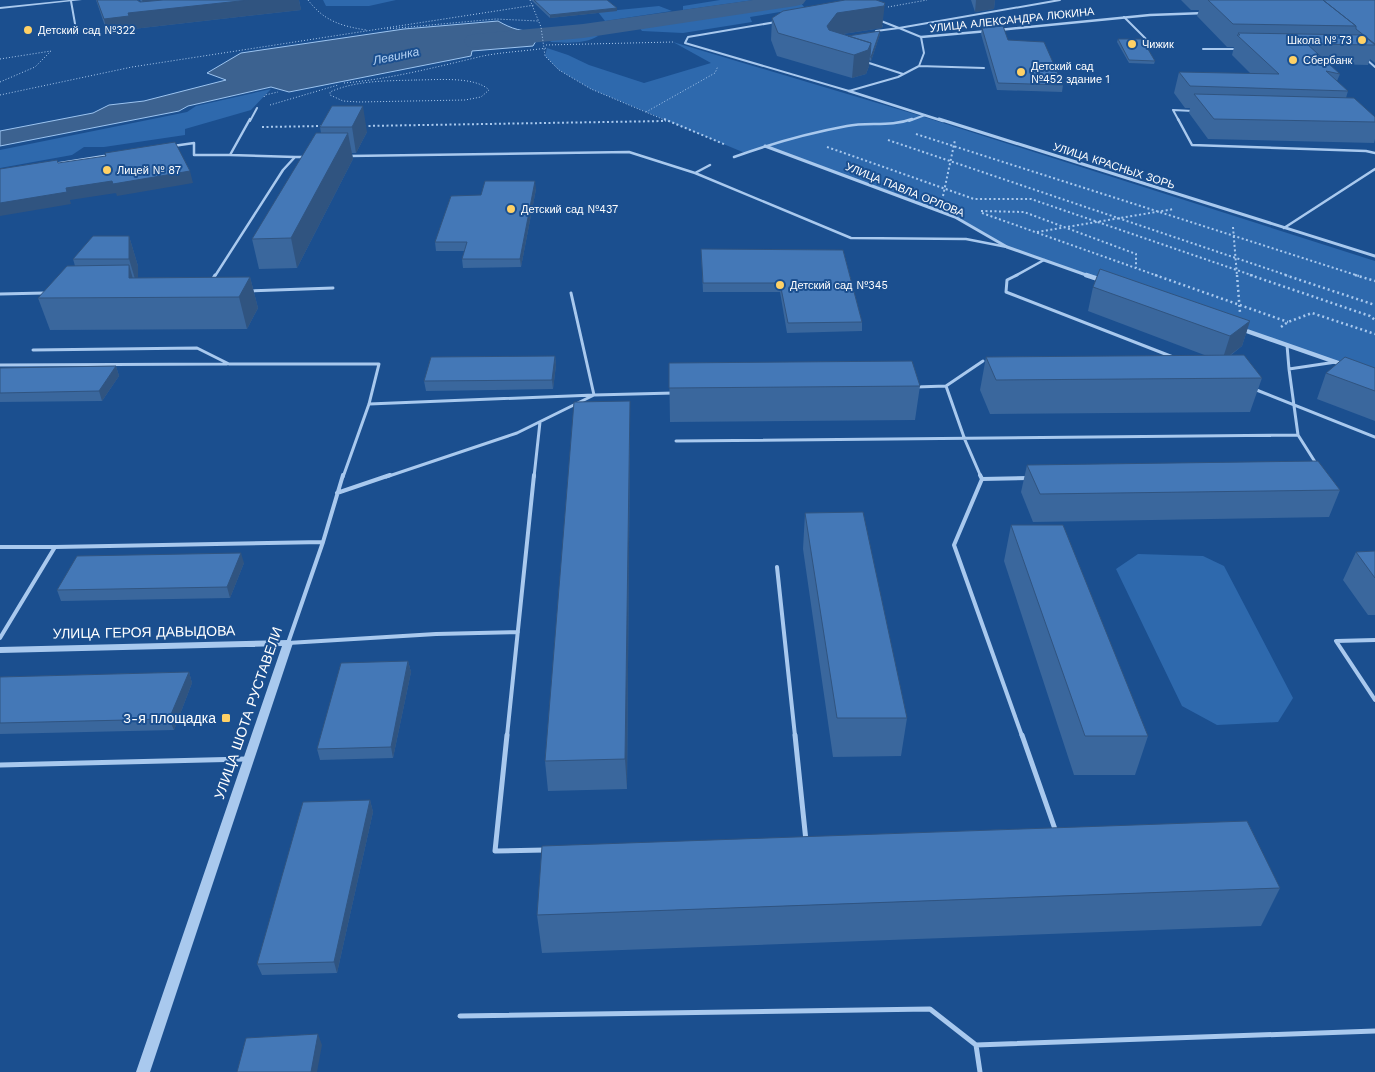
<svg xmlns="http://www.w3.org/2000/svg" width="1375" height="1072" viewBox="0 0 1375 1072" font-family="'Work Sans',sans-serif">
<rect width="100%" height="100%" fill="#1b4f8f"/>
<path fill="#2e69ad" d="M323,0H396L369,6H326Z
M720,0H754L683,10V6Z
M800,2L810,14L780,12L750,17L752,22L683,33L642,31L639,27Z
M659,6L672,11L605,21L598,12Z
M587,35L598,36C586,44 565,43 551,42L547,36Z
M673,42L921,116L1375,261V377L1007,247L955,217L765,146L745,153L591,89L559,70L545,56L547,48L568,55L589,65L644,83L711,63Z
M271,89L251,110L185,129V135L104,147H84L72,155L0,168V150L187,112L196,106Z
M1138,554L1203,556L1224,566L1293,698L1278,722L1217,725L1182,706L1116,569Z"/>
<path fill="#3c6290" stroke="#9cc4f0" d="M498,21C512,29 522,32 538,31L540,34L533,46L472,51L471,56L289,92L271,87L188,106L179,111L0,146V131L93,113L109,105L144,101L226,80L207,73L241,53L404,29Z"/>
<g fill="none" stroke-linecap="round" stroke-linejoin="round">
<path fill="#3c6290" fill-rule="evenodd" d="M753,0H806L803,4L796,6L583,38L475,48L467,46L464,41L467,36L475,34L583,24Z"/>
<path stroke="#a9c9ee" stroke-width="1" stroke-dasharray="1 2" stroke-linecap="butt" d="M308,0C324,21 341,26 366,30
M530,0L541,27L545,56L559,70L591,89L667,121
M888,7L927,0
M387,29L496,19L538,21
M546,45L673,42
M0,59L51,51
M416,80C436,80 475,76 489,90L481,97L465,100L359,102L343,101L330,95V92C357,80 387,81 416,80Z
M0,82L35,67L51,51
M344,83C391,79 436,67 483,56C503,52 526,51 547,48
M0,95L132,67L535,5
M264,97L265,95L278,92
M270,105L338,85
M646,112L715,73L718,66"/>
<path stroke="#a9c9ee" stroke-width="2" stroke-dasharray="2 2.5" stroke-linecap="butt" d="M664,119L726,145
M364,126L666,121
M262,127L323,126
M916,134L1359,276
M888,140L1289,276
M827,147L974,199H1031L1254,276
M943,196L955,140
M981,211L1024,212L1136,254V268
M982,213L1158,276
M1233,227L1237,276
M1037,232L1174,209"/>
<path stroke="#a9c9ee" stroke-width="2.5" stroke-dasharray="2 3" stroke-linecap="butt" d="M1155,275L1288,322
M1237,275L1240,313
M1250,275L1370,316L1375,320
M1285,275L1375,305
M1355,275L1375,281
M1281,327L1288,322L1312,313L1375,334"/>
<path stroke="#a9c9ee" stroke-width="2" d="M71,1L77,35
M1124,17L1152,45
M881,21L899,28L1060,0
M776,22L688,37L685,43L849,91L898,77L919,66L924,53L921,37L899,28L876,31
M1203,49H1238
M1366,59L1375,67
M866,62L903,74
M919,66L984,68
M250,121L257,108
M909,121L925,115
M1179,121L1173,110L1193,111"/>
<path stroke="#a9c9ee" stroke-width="2.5" d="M250,119L230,155L295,157
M1178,119L1192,145L1366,151L1375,153
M173,146L194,143V155H230
M349,156L629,152L695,173L710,165
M734,157C770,144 809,133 847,126C869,122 891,127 912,119
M54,164L104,156
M695,173L851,238L966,239L1007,247
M1284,228L1375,169
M215,276L283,170L295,157H305
M1015,276L1044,260"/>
<path stroke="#a9c9ee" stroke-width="3" d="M1017,275L1007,280L1006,292L1173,357
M212,280L215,275
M250,291L333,288
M0,294L45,293
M1287,345L1289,369L1336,362
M33,350L197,348L229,364H379L369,404L343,477
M0,365L227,364
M946,386L965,440L981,477
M916,387L946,386L983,361
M1254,389L1375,437
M369,404L594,395L571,293
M1298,435L1317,465
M676,441L1298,435L1289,369
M386,477L517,433L594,395L674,393
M534,477L540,422"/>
<path stroke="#a9c9ee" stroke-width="4" d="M343,475L323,542L288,643L436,634L518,632
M980,475L982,479L1029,478
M982,479L954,545L1022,736
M337,493L390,475
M0,547H55L0,638
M55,547L323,542
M777,567L795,736
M1336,641L1375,700
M1336,641L1375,640
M507,736L534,475"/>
<path stroke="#a9c9ee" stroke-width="5" d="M507,735L495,851L545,850
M795,735L806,841
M1022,735L1056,832
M0,765L246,759
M460,1016L930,1009L976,1045
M980,1072L976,1045L1375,1031"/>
<path stroke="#a9c9ee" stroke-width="2.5" d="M999,30L1150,15L1205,13
M921,37L988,31
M849,91L943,121"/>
<path stroke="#a9c9ee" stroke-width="3" d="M939,119L1375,256
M765,146L955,217L1007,247L1089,276"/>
<path stroke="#a9c9ee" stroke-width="4.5" d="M1086,275L1101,280
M1241,329L1344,365"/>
<path fill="#a9c9ee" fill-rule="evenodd" d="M69,0H82L0,9V7Z
M288,640L291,641L293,643L150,1072H136L282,646L0,653V647Z"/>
</g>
<path fill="#3a679d" d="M96,0H137L140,2H141L140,0H299L301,10L133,29V32L108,35Z
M531,0H607L617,11L550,18Z
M971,0H995L994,9L975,12Z
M1181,0H1375V63L1370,59L1368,65L1329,64L1340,74L1337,81L1348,91L1346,98L1375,117V139L1374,143L1208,139L1189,113L1190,108H1185L1174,93L1179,72L1251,74L1232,55L1234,47H1227L1197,16L1199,10H1191Z
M772,18L883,25L882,28L843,34L848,36L880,31V34L871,61L869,60V66L866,74L852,78L777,56L771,40Z
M982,28L1008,40L1063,85L1062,92L997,90L981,34Z
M1118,39L1155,61L1154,64L1129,63L1117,42Z
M332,106L367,132L356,153H352L353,159L297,268L259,269L252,239L321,133L320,127Z
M536,189L521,267L463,268L462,259L465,251H436L435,242L481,195Z
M129,236L138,266V278L250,277L258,308L247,329L50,330L38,298L75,266L73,259Z
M701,249L843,250L862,322V331L787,333L780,292H703Z
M1093,287L1250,321L1242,346L1230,356L1262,378L1250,412L990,414L980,390L986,357L1207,356L1088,311Z
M555,356L556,365L553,389L426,391L424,381Z
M669,363L920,386L915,420L670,422Z
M116,366L119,376L102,401L0,402V368Z
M1375,368V421L1317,399L1326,373Z
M630,401V428L627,789L548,791L545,761Z
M1027,465L1340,490L1329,517L1033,522L1021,492Z
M805,513L907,718L901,756L833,757L803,549Z
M1011,525L1148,736L1135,775H1074L1004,561Z
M1375,551V615H1368L1343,580L1356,552Z
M244,563L230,598L61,601L57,590Z
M408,661L411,672L393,758L320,760L317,749Z
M189,672L192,683L174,730L0,734V677Z
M370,800L373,812L337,973L262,975L257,964Z
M1280,888L1261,926L542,953L537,915Z"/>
<path fill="#305480" d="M142,0H299L301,10L133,29V32L108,35L104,19L128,13L144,6Z
M976,0H995L994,9L975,12Z
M885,3L882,28L836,35L827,47V26L837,13Z
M617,8V11L550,18V15Z
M880,31V34L871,61V57Z
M871,43L869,66L866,74L852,78L854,55Z
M363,106L367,132L356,153L352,127Z
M348,133L353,159L297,268L291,238Z
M190,171L193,183L117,196L113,184Z
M112,181L116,193L70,200L71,204L0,216V203L66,188Z
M535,181L536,189L521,267L520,259Z
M129,236L138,266V289L129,259Z
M129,265L138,296L129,278Z
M250,277L258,308L247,329L239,297Z
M1250,321L1242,346L1222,361L1230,336Z
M555,356L556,365L553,389L552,380Z
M116,366L119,376L102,401L99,391Z
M630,401V428L627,789L625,759Z
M241,553L244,563L230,598L227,587Z
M408,661L411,672L393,758L391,747Z
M189,672L192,683L174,730L169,719Z
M370,800L373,812L337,973L334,962Z
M318,1034L322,1045L317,1072H311Z"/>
<path fill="#4478b7" stroke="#305480" d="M97,0H137L140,2L163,0H249L128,13L129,16L104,19Z
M534,0H607L617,8L550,15Z
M845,0H876L885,3L884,6L837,13L827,26L829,30L871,43L868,50L854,55L778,33L772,18L783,11Z
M1208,0H1323L1356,26L1233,24Z
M1323,0H1375V44L1356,29V26Z
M1003,26L1008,40L1044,42L1063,85L998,83L982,28Z
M880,31L871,57H870L871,43L848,36Z
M1238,33L1363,35L1375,45L1307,44L1340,74L1326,71L1348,91L1190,86L1179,72L1279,74L1237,35H1240Z
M1118,39H1142L1155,61L1129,60Z
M1194,94L1354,98L1375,117V122L1214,119Z
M332,106H363L352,127H320Z
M316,133H348L291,238L252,239Z
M175,142L190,171L113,184L112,181L66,188L67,192L0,203V169L57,160L58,163L106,156L105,153Z
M485,181H535L520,259H462L467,242H435L451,196L481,195Z
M93,236H129V259H73Z
M701,249L843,250L862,322L788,323L780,283H703Z
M129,265V278L250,277L239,297L38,298L67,266Z
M1100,269L1250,321L1230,336L1093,287Z
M1244,355L1262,378L996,380L986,357Z
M555,356L552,380L424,381L431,357Z
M1345,357L1375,368V391L1326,373Z
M912,361L920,386L669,388V363Z
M116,366L99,391L0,393V368Z
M630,401L625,759L545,761L574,402Z
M1318,461L1340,490L1040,494L1027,465Z
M863,512L907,718H837L805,513Z
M1011,525H1063L1148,736H1085Z
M1375,551V578L1356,552Z
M241,553L227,587L57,590L77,556Z
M408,661L391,747L317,749L341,663Z
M189,672L169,719L0,723V677Z
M370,800L334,962L257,964L303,802Z
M1247,821L1280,888L537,915L542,846Z
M318,1034L311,1072H237L246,1038Z"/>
<g fill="#ffd166" stroke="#1b4f8f" stroke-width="2">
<circle cx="28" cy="30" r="5"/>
<circle cx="1362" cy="40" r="5"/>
<circle cx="1132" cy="44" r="5"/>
<circle cx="1293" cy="60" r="5"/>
<circle cx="1021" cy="72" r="5"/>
<circle cx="107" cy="170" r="5"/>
<circle cx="511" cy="209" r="5"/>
<circle cx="780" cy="285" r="5"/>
<rect x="221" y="713" width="10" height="10" rx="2.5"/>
</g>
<g text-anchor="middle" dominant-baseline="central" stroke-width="4" stroke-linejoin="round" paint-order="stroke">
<g font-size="11" fill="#fff" stroke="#1b4f8f">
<text transform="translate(1012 20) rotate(-6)">УЛИЦА АЛЕКСАНДРА ЛЮКИНА</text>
<text transform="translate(1114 166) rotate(18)">УЛИЦА КРАСНЫХ ЗОРЬ</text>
<text transform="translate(905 190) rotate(22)">УЛИЦА ПАВЛА ОРЛОВА</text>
</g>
<g font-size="11" fill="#fff" stroke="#1b4f8f" text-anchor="start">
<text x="38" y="30">Детский сад №322</text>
<text x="1352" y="40" text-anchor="end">Школа № 73</text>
<text x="1142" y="44">Чижик</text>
<text x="1303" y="60">Сбербанк</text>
<text x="1031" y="66">Детский сад<tspan x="1031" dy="13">№452 здание 1</tspan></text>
<text x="117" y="170">Лицей № 87</text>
<text x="521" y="209">Детский сад №437</text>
<text x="790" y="285">Детский сад №345</text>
</g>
<g font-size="12" font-style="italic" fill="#b5d3f5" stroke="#1b4f8f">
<text transform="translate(396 56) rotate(-12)">Левинка</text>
</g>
<g font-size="14" fill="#fff" stroke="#1b4f8f">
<text transform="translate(144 632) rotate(-1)">УЛИЦА ГЕРОЯ ДАВЫДОВА</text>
<text transform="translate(248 713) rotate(-71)">УЛИЦА ШОТА РУСТАВЕЛИ</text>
</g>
<g font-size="14" fill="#fff" stroke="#1b4f8f" text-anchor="end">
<text x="216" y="718">3-я площадка</text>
</g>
</g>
</svg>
